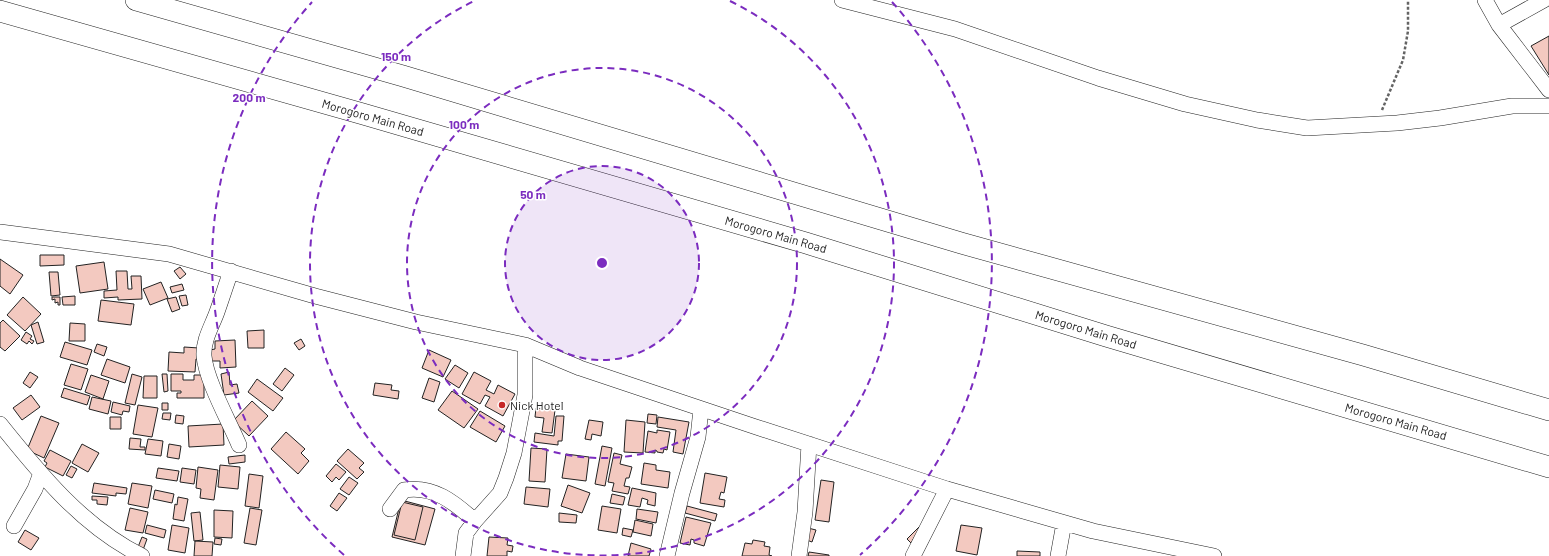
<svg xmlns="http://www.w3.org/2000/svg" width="1549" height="556" viewBox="0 0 1549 556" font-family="Barlow,sans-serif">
<rect width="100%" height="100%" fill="#fff"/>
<path fill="#f3c9c0" stroke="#222" d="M1549,36V75L1531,46Z
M40,255H64V265L40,266Z
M0,259L23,275L10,294L0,286Z
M104,262L108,289L80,293L76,266Z
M180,267L186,274L180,279L174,271Z
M116,271H127L128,289H132L131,276H141L142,299L118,300V297L104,298V291L117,290Z
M49,272H58L60,295L51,296Z
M161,282L168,298L150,305L143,289Z
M182,284L184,290L172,293L170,287Z
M186,295L188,305L182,306L179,296Z
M75,296V305H63L62,297Z
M23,297L41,314L25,331L7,315Z
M52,297H60V305H58V302L55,303V299L52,300Z
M176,297L180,309L172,312L167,299Z
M101,300L134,304L131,325L98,321Z
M3,320L20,336L5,351L0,347V323Z
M38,322L44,342L37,344L31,325Z
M70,323L85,324V341H69Z
M264,330V348H248L247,331Z
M26,332L32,336L30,339L34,341L32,344L29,341L27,344L21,340Z
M301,339L305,346L299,350L294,343Z
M235,340L236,367L220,368V361H211L210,350L215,349V341Z
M65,342L92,350L87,365L60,357Z
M97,344L107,347L104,356L94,352Z
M184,347L199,348L198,359H196L195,372L168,371L169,352L184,353Z
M429,350L451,360L443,377L422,368Z
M107,359L130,367L125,383L101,375Z
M71,364L88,369L81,390L64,385Z
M455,365L468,373L459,388L445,379Z
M285,368L294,375L282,391L273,384Z
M30,372L38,377L30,388L23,383Z
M229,372L230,385L237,384L239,393L224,395L221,374Z
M474,372L491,381L486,390L494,394L498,385L515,394L503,416L485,406L490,397L485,395L480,404L462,394Z
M132,374L142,377L135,405L125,403Z
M162,374H167L168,391L164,392Z
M171,374H183V380H194V375H204V398H177V393H181V391H171Z
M91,375L109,381L103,399L85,392Z
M144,376H157V398H143Z
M429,378L440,382L434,402L422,398Z
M257,379L283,398L273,411L248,392Z
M375,383L392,385L391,390L399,391L398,399L373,395Z
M64,388L90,396L87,405L61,397Z
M452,391L478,409L464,428L438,410Z
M31,395L40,407L22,420L13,408Z
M92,397L111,401L108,414L89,409Z
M252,401L268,416L249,436L233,421Z
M113,402L130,406L129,412L123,411L122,415L111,412Z
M162,403H168V410H162Z
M138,405L158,408L152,437L133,434Z
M536,408L555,410L552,433L542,432L544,418L535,417Z
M480,411L505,426L496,442L470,427Z
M163,413H171L170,420L162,419Z
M648,414L657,415L656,424L647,423Z
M176,415L184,416L183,424L175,423Z
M41,416L59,423L44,458L27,450Z
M556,416H564L562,441H558V445L534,442L535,433L554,436Z
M110,417H121V429H110Z
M658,417L689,422L683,454L673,452L676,430L657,427Z
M589,420L603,422L601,436L592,434L591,440L585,439Z
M626,420L645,422L643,453L624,452Z
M223,424L224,445L189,447L188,426Z
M657,430L670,432L667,450L664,449L663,453L657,452V451L655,450V453L645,452L648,431L657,433Z
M286,432L305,449L301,453L309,461L298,474L271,449Z
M130,438L141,439L140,447H145V450L129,449Z
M148,439L163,441L161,456L145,454Z
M82,444L99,453L88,472L72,463Z
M169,444L181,446L179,459L167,457Z
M602,446L612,448L605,486L595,484Z
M531,448L547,449L545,482L529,481Z
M348,449L364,463L359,468L364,472L357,479L337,461Z
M50,450L71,461L63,476L45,467L47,463L44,461Z
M614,453L622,455L620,464L632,467L629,478H626L624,486L630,487L628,494L612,491L614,483L608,482Z
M566,454L589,457L586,481L562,478Z
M245,455V462L229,464L228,457Z
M644,463L656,465V470L670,472L668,488L641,484Z
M336,464L346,472L339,480L336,477L332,482L326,476Z
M220,465L240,467L238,489L218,487Z
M71,466L77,469L72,478L66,475Z
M198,467L218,470L214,500L200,498L201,489L196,488Z
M158,468L179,471L177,481L156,478Z
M182,468L196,470L194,484L180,482Z
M705,473L727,477L724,493L721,492L719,499L725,500L724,507L700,503Z
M249,474L263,476L259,508L245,506Z
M349,477L358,483L349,495L340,489Z
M821,480L834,482L829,522L815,520Z
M94,483L127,488L126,494L116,493V496L92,493Z
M132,483L152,486L148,508L128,504Z
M568,485L590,493L582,513L561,506Z
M526,487L550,489L548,507L524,504Z
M632,488L656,493L655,506L647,504L648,500L642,498L640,507L628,505Z
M155,490L174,494L172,503L153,499Z
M339,493L347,498L337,511L330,506Z
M612,494L625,497L623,505L610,503Z
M92,496L108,497L107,505L97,504V500H92Z
M178,497L188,499L184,521L173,519L175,504L177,505Z
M401,500L435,509L425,545L392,537Z
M402,502L423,507L415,540L394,535Z
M602,506L621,509L617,533L598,530Z
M687,506L717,514L715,521L685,513Z
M130,508L148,512L143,533L125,530Z
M250,508L262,510L256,545L244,543Z
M637,509L658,512L656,523L636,519Z
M214,510L233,511L232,538L214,537Z
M200,512L203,540L194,541L191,513Z
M559,513L577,515L576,523L559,522Z
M686,517L711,523L704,546L694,543V540L691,539L690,545L680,543Z
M635,520L653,524L651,536L633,532Z
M922,524L911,543L907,539Z
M147,525L166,530L164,538L145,533Z
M172,525L189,528L185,553L168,550Z
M961,525L982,528L977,555L956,551Z
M623,528L633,530L631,537L622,535Z
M808,528L816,530L812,542L804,539Z
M25,530L39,538L31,550L18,542Z
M142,537L147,539L143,550L138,547Z
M489,537L508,538L507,545L513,546L512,552L507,551V556H487Z
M215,538L222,539L221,545L214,544Z
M753,540L765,542L764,546L770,547L769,555L772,556H742L745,543L752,544Z
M195,541L213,542L212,556H194Z
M631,543L651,549L649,556H628Z
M1017,551L1040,552V556H1017Z
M809,552L829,555V556H808Z"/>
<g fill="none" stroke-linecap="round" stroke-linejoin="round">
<g stroke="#222" stroke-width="16">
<path id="minor" d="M842,0L955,29L1098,78L1185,104L1257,120L1307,128L1397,123L1440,118L1512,106H1549
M1485,0L1499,25L1549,90
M1499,25L1544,0
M0,232L169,254L315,296L416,322L525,345L580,368L753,426L947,489L1093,531L1214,556
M231,271C226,285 222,298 217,312C212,326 203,340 204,356C206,380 229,421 239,445
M0,424C40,474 83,527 142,556
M390,509L404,490C433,485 454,502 475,521
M14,526L35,489L41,473
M463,556L466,533L475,521L500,493L506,478L514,453L525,395V345
M667,556L682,493L698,437L701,409
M799,556L805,512L809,444
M913,556L947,489
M1058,556L1064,523"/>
</g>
<g stroke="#222" stroke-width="22">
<path id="highway" d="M136,0L403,76L961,243L1363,355L1549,410
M0,11L363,114L806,243L1106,336L1549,467"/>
</g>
<path stroke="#646464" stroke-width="2.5" stroke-dasharray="3 2" stroke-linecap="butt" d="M1382,110L1403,60L1408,31V0"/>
<use href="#minor" stroke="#fff" stroke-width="15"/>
<use href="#highway" stroke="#fff" stroke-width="21"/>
</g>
<circle cx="602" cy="263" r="97" fill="#7b2cbf" fill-opacity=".12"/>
<g fill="none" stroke="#7b2cbf" stroke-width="2" stroke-dasharray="7 5">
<circle cx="602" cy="263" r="97"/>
<circle cx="602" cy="263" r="195"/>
<path d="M730 1A292 292 0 1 1 474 1"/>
<path d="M344 555A390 390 0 0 1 312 2M892 2A390 390 0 0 1 860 555"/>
</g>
<circle fill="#c62828" stroke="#fff" stroke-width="1.5" cx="502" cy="405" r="4"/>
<g text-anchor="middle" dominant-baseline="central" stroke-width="3" stroke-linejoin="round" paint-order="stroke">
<g font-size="12" fill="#222" stroke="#fff">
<text transform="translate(373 117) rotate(16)">Morogoro Main Road</text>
<text transform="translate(776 234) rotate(16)">Morogoro Main Road</text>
<text transform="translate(1086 329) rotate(17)">Morogoro Main Road</text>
<text transform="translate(1396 421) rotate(16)">Morogoro Main Road</text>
</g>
<g font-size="12" fill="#222" stroke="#fff" text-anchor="start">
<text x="510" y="405">Nick Hotel</text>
</g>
</g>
<circle cx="602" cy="263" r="6" fill="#7b2cbf" stroke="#fff" stroke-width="2"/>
<g font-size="12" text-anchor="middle" font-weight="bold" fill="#7b2cbf" stroke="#fff" stroke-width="3" stroke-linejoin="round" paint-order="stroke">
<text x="396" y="61">150 m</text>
<text x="249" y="102">200 m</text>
<text x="464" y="129">100 m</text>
<text x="533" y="199">50 m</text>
</g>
</svg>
